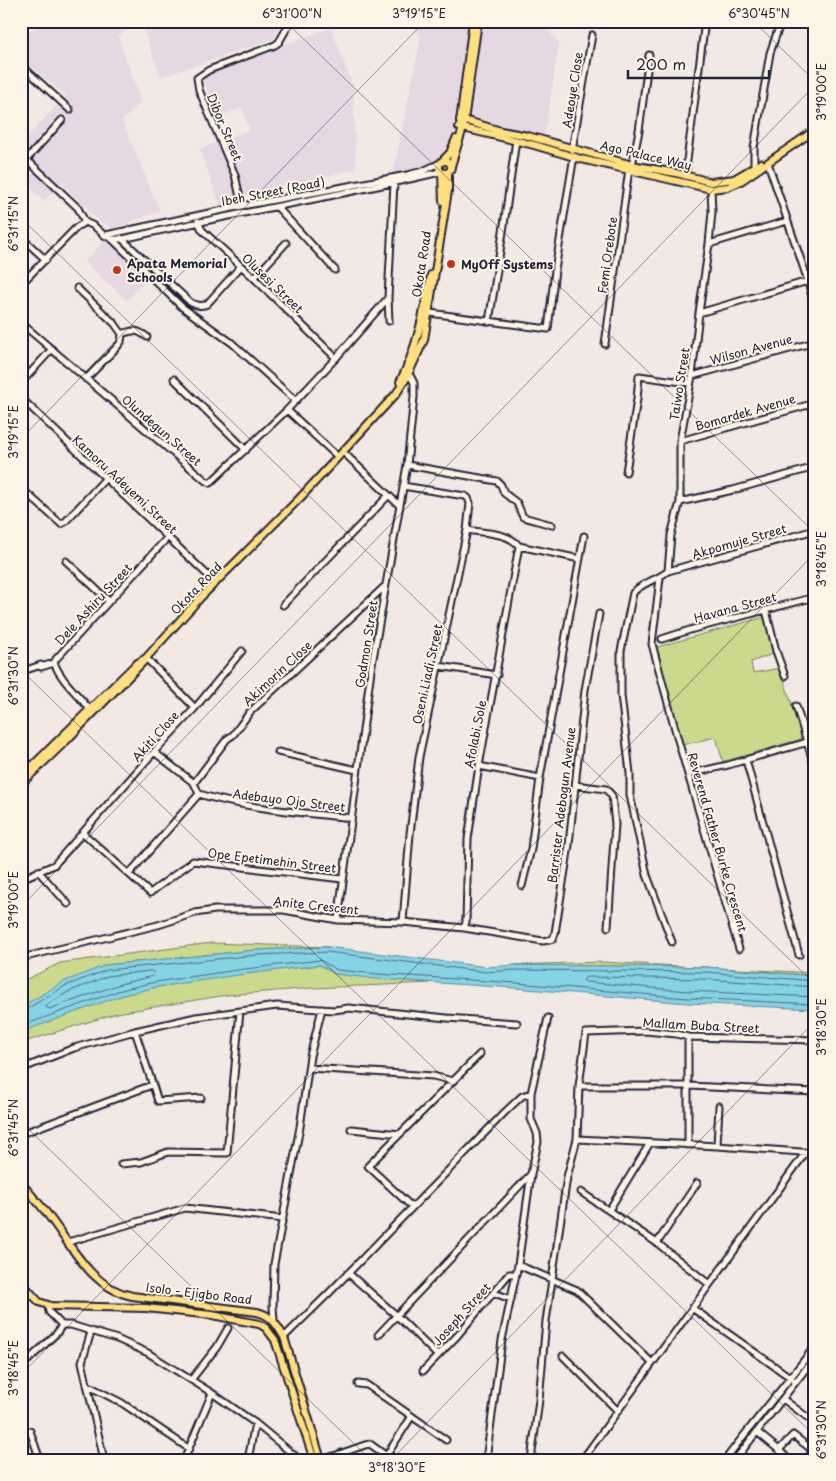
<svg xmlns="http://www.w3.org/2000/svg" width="836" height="1481" viewBox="0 0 836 1481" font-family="'Playpen Sans',sans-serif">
<rect width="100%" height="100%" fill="#f2e8e4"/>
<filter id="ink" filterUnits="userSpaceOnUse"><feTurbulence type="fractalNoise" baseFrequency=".02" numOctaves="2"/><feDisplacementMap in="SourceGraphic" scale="10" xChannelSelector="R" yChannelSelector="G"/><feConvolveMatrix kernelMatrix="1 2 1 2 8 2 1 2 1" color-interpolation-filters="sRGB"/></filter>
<g filter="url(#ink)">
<path fill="#e5d8e3" d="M44,21H142L118,36L141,102L122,121L160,211L112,229L106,223H101L62,183L44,201L21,179V143L66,96L21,58V38Z
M161,21H282L273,39L161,77L144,32Z
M411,21H541L559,43L543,146L469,135L443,162L392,179L421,37Z
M331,28L353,86L356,169L300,182L294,181L220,206L200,149L250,130L242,108L218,117L201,75Z
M109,239L148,278L127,300L84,262L103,242Z"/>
<path fill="#cad98c" stroke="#767e64" d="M764,617L775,653L751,662L753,673L780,668L800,729L801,739L723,762L716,737L682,745L657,647Z
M211,943L328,947L256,950L106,965L21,1007V982L60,963Z
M601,962L815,973V976L706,967L515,965Z
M320,965L335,974L430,983L313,988L227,995L117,1013L21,1043V1032L26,1029C69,1014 112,995 157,987C211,976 266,971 320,965Z"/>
<path fill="#86d3e4" stroke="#5e8ca0" d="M328,947L487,967L515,965L706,967L815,976V1009L687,1003L516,988L377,979L335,974L320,965L238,975L157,987L123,995L21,1032V1007L63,982L106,965L256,950Z"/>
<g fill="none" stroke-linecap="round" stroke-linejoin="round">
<path stroke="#4a697f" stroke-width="1" d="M152,971L154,973L153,976L120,984L49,1009L46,1007L47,1005L68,992L108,976Z
M815,987L705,979L586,977L583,980L586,982L687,991L815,997
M21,1011L25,1010L65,986L107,970L257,955L327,952L486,972L515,970L706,972L815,981
M21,1026L121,990L155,982L237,970L320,960L337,970L378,974L517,983L687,998L815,1004"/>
<g stroke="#22223b" stroke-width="9">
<path id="minor" d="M21,65L70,110
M572,150L592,35
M21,154L78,208L85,222L94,226L104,235L112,239L182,307L232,343L295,400
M27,159L62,120
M768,163L808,281L815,308
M632,165L639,131L649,55
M754,168V148L770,53L781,21
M685,176L705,21
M242,206L235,175L199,90L197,78L209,70L275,45L279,42L291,21
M277,207L335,270
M198,221L202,230L254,278L336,358
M106,235L242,206L407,175L423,171L440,163
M21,237L46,260
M121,238L191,303C197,305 201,307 207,304L241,266
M112,239H123C228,214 335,197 440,172
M709,244L787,221
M254,278L286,243
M21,284L77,227L85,222
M77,288L115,324L122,334L121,342L117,347L86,379
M388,299L389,321
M430,313L548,329L555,270L574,156
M699,313L808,281
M489,322L504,225L516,140
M21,323L206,481L210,483L287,410L336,358L388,298L394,183
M122,334C133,329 138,330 147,337
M605,344L629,169
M692,376L815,342
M174,379L246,450
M21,383L52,349
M21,398L216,583
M287,410L338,457
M680,441L815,403
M343,452L399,505
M407,465L497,481L501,485L504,493L517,503L523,517L552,525
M626,472L637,399L639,376L689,383
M403,486L465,496L468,498L470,503L467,530L419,757L410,834L403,922
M21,488L61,524L65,522L105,479
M680,502L733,490L815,467
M467,530C483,533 508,532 519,546L580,559
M66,561L109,601
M668,571L815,530
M660,578L652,644L678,740L739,949
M283,605L388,496
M766,610L776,651L785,676
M662,639L693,629L815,597
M146,658L195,708
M439,666L497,675
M29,669L41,665V667L54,663
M796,706L815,768
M90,710C78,694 62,682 54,663L56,659L168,537
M154,752L194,783L199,794C248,809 299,812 351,818
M278,752L357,770
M746,760L799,955
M479,766L540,778L531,849L522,886
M689,774L728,765L815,740
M540,778L584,536
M194,783L227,739L233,735L250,712L384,587
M575,785L606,789L612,796L615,824L608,927
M83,833L150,893L193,861L342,879
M38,871L68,904
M129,874L199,794
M21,879L54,865L154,752L195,708L242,651
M338,920L371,670L407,465L414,397V383L411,377H407
M464,928L466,922L468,839L479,766L519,546
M672,942L647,875L630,795V773L621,695V651L633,593C639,584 659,579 668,571L671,535L680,502V441L692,376L699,313L709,244L712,212L711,189
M21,958L158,925L195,913L215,910H284L338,920L403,922L464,928L543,941L553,939L555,933L569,845L585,690L599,614
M135,1031L158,1101L201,1098
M309,1068L433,1076L453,1081
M21,1069L74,1048L135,1031L196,1017L277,1006L334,1010L349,1008L447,1018L517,1023
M579,1086H689L815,1092
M351,1129L400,1134
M21,1134L152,1085
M577,1139L717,1146L815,1153
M688,1145V1037
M717,1146L719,1106
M121,1164L141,1162L168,1152L227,1153L240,1011
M581,1192L657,1243L709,1284
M412,1207L368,1166L480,1054
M609,1210L650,1143
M68,1242L185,1208L283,1219
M657,1243L697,1183
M518,1265L577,1290L652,1363
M348,1273L396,1315L437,1355
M494,1293L511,1299
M692,1308L794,1380
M274,1321L273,1306L274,1264L300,1127L310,1056L322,1009
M62,1325H71L117,1339L148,1353L212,1393L255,1423L300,1460
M91,1332L82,1362L104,1460
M378,1335L531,1174
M284,1337L328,1294L505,1112L522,1096L531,1093
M563,1356L618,1411
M21,1367L57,1333L62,1325L49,1312L48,1306
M423,1371L457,1336L509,1274H515
M191,1380L217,1347L228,1328
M358,1384L367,1385L446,1440
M87,1385L122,1403L188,1448
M783,1399L815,1423
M30,1431L40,1460
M757,1432L779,1450
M386,1456L412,1416
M184,1460L212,1393
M248,1460L255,1423
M322,1460L365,1445L370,1444L392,1460
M486,1460L502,1340L518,1265L531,1174L538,1142L537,1133L531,1119V1093L548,1018
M531,1460L539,1400L546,1321L567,1177L577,1139L579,1086L586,1033L646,1031L676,1034L688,1037L815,1040
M582,1460L806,1152
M725,1460C754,1421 786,1385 815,1346
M735,1460L815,1357
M789,1460L779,1450L793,1435L811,1449V1454L805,1460"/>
</g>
<g stroke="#22223b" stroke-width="10">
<path id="major" d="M460,119L501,131L528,136L632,165L676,173L711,182L734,179L761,163
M460,122L473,21
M459,127L534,145L581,159L711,189L728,187L741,181L815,130
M439 167a6 6 0 1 1 12 0a6 6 0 1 1-12 0Z
M442,161L450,153L456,139
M451,166L463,128L478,21
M442,173L443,201
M400,382C417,348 424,312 431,275
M21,777L136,664L146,658L201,597L300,498L396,394L407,377L424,340L448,191V173
M21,784L66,741L144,661
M21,1183C31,1195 42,1206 51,1219C73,1248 92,1288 132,1296L257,1312C271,1315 277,1325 284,1337L321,1460
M21,1282L39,1302L51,1306L146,1308L212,1315L259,1324L266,1328L275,1340L314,1460"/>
</g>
<use href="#minor" stroke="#fcf5e5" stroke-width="5"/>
<use href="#major" stroke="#ffdf80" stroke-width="6"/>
</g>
</g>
<path fill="none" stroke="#22223b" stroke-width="1" stroke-opacity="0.45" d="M285,21L815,533M753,21L815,81M21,218L815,984M21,439L425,21M21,670L815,1436M21,907L815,85M21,1122L371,1460M21,1375L815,553M391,1460L815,1021"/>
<g fill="#c8321e" stroke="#fcf5e5" stroke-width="2">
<circle cx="451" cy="264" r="5"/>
<circle cx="117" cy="270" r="5"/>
</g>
<g text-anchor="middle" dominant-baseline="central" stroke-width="4" stroke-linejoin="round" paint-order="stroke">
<g font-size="12" fill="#22223b" stroke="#fcf5e5">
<text transform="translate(572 90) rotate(-81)">Adeoye Close</text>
<text transform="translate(225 127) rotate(67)">Dibor Street</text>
<text transform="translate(646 155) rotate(13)">Ago Palace Way</text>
<text transform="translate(273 191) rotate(-11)">Ibeh Street (Road)</text>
<text transform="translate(607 255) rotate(-82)">Femi Orebote</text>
<text transform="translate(421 264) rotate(-81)">Okota Road</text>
<text transform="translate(273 283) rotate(44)">Olusesi Street</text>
<text transform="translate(751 349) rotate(-15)">Wilson Avenue</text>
<text transform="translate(679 384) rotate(-81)">Taiwo Street</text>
<text transform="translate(745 412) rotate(-16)">Bomardek Avenue</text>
<text transform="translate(162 430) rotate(41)">Olundegun Street</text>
<text transform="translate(125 484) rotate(43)">Kamoru Adeyemi Street</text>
<text transform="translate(739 541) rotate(-16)">Akpomuje Street</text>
<text transform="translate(196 588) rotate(-46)">Okota Road</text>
<text transform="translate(93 604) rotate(-47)">Dele Ashiru Street</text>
<text transform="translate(735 607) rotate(-15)">Havana Street</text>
<text transform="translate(366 644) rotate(-81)">Godmon Street</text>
<text transform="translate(277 673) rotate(-43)">Akimorin Close</text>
<text transform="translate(427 674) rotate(-78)">Oseni Liadi Street</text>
<text transform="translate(475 734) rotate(-79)">Afolabi Sole</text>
<text transform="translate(155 736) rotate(-48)">Akiti Close</text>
<text transform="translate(289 800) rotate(7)">Adebayo Ojo Street</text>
<text transform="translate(561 805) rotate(-83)">Barrister Adebogun Avenue</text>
<text transform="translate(718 842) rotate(74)">Reverend Father Burke Crescent</text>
<text transform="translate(272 860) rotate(7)">Ope Epetimehin Street</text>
<text transform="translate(316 905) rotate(6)">Anite Crescent</text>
<text transform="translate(701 1025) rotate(3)">Mallam Buba Street</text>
<text transform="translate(199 1293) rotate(7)">Isolo - Ejigbo Road</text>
<text transform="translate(461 1314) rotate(-48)">Joseph Street</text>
</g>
<g font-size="12" font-weight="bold" fill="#22223b" stroke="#fcf5e5" text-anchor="start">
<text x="127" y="263">Apata Memorial<tspan x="127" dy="14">Schools</tspan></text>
<text x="461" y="264">MyOff Systems</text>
</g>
</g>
<rect width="836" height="1481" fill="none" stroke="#fcf5e5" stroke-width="55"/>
<path d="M628 70v8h141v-8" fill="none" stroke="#22223b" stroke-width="2.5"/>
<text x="636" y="70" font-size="15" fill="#22223b" stroke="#fcf5e5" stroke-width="4" paint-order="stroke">200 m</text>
<rect x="28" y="28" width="780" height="1426" fill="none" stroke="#22223b" stroke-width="2"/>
<g font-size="12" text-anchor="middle" fill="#22223b">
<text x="292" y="18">6°31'00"N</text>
<text x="419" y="18">3°19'15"E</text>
<text x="759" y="18">6°30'45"N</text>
<text transform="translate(822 92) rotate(-90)" y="4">3°19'00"E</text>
<text transform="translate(14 224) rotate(-90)" y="4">6°31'15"N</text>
<text transform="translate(14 432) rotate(-90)" y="4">3°19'15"E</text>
<text transform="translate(822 559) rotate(-90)" y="4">3°18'45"E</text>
<text transform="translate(14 676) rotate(-90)" y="4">6°31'30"N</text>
<text transform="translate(14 900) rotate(-90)" y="4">3°19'00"E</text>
<text transform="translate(822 1027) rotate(-90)" y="4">3°18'30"E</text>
<text transform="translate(14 1128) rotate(-90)" y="4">6°31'45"N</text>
<text transform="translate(14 1368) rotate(-90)" y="4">3°18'45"E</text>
<text transform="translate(822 1430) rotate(-90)" y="4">6°31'30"N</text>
<text x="397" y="1472">3°18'30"E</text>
</g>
</svg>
